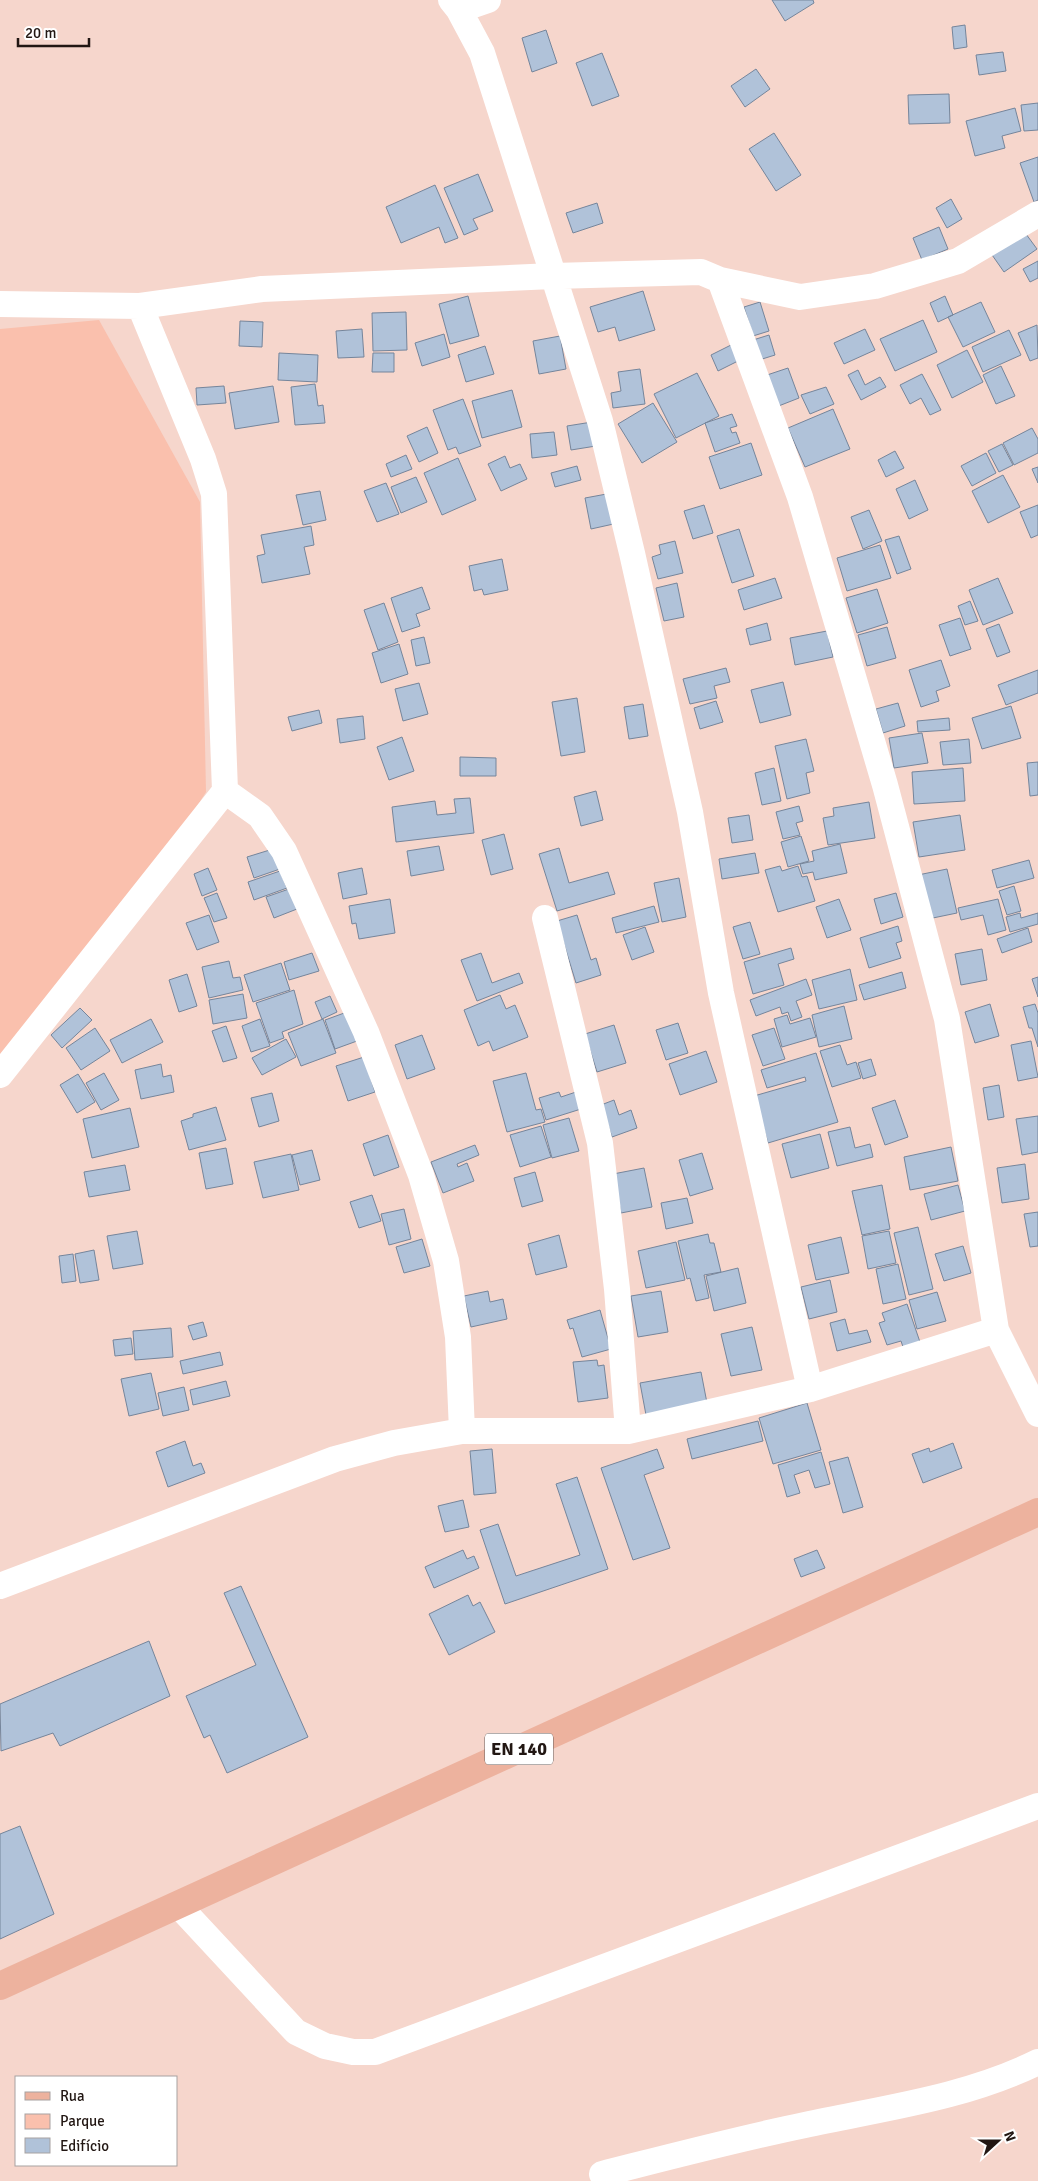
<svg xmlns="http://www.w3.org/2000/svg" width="1038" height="2181" viewBox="0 0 1038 2181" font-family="Signika,sans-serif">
<rect width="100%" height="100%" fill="#f6d6cc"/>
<path fill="#fac0ad" d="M99,320L200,502L206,792L175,841L0,1058V329Z"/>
<path fill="#b0c2d9" stroke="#75859b" d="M772,0H813L814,3L785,21Z
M965,25L967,47L954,49L952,27Z
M546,30L557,63L532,72L522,38Z
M1003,52L1006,71L979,75L976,55Z
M602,53L619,96L592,106L576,63Z
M756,69L770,89L745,107L731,86Z
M949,94L950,123L909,124L908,95Z
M1038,103V130L1024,131L1021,105Z
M1015,108L1021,131L1002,136L1005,148L975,156L966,121Z
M774,133L801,175L776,191L749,149Z
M1038,157V200L1034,202L1020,163Z
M478,174L493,211L473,219L478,229L464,235L444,188Z
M435,185L458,238L445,243L439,227L401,243L386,207Z
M951,199L962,219L947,228L936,208Z
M597,203L603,223L573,233L566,213Z
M939,227L948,249L922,260L913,238Z
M1026,234L1037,249L1004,272L990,252Z
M1038,261V278L1030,282L1023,269Z
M643,291L655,330L619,341L615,327L598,332L590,307Z
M468,296L479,336L450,344L439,304Z
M945,296L953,315L938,322L930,303Z
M760,302L769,331L753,336L744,307Z
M981,302L995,332L963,347L948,317Z
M406,312L407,350L373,351L372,313Z
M923,320L937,352L895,371L880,339Z
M240,321L263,322L262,347L239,346Z
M1037,325L1038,358L1030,361L1018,333Z
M362,329L364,357L338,358L336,331Z
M865,329L875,350L844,364L834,343Z
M1009,330L1021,355L983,372L972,347Z
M444,334L450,357L422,366L415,343Z
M769,335L775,355L759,360L753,340Z
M560,336L566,369L539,374L533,341Z
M731,345L738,361L718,371L711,355Z
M485,346L494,374L466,382L458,355Z
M967,350L983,382L952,398L937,365Z
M279,353L318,355L317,382L278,380Z
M373,353H394V372H372Z
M1001,366L1015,396L996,404L983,375Z
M788,368L799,398L776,407L764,376Z
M640,369L645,404L613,408L611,393L621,391L618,372Z
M858,370L865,385L880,377L886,387L861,400L848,375Z
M697,373L719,416L676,438L654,394Z
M922,374L941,410L930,415L921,398L910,404L900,385Z
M315,384L318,406L323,405L325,423L295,425L291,387Z
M224,386L226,403L197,405L196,388Z
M273,386L279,422L235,429L229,393Z
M826,387L834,404L810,414L801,395Z
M512,390L522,427L482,438L472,401Z
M463,399L481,446L459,454L456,447L448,450L433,410Z
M653,403L677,442L642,463L618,424Z
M833,409L850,449L805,467L788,428Z
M732,414L737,426L730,428L732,433L736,432L740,443L715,452L705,423Z
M592,422L596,446L571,450L567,426Z
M427,427L438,453L419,462L407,436Z
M1032,428L1038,439V453L1014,465L1003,443Z
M554,432L557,455L532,458L530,434Z
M751,443L762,475L720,489L709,457Z
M1002,444L1013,465L999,472L988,451Z
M895,451L904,468L886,477L878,460Z
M986,453L996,473L972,486L961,466Z
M406,455L412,469L391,477L386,464Z
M505,456L510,468L520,464L527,479L501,491L488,464Z
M458,458L476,500L442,515L424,473Z
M577,466L581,480L555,487L551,473Z
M1038,467V483L1032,469Z
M1003,475L1020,507L988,523L972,491Z
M416,477L427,502L401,513L391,487Z
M915,480L928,510L909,519L896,489Z
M386,483L399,514L377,522L364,491Z
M320,491L326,520L303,525L296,495Z
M612,493L618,523L591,529L585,498Z
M704,505L713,533L693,539L684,511Z
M1038,505V535L1031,538L1020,512Z
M869,510L882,541L863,549L851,517Z
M311,526L314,545L304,547L310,574L262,583L257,556L265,554L261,535Z
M739,529L754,576L732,583L717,536Z
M899,536L911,569L897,574L885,540Z
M675,541L683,573L658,579L652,557L661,554L659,545Z
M880,545L891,578L847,591L837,558Z
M502,559L508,590L484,595L482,589L474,591L469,566Z
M775,578L782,598L744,610L738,590Z
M998,578L1013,613L983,625L969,590Z
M677,583L684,617L664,621L656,588Z
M422,587L430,609L416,614L420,626L402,632L391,598Z
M877,589L888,623L857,633L846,598Z
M970,601L978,621L965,625L958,606Z
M384,603L398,642L378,650L364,610Z
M960,618L971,649L950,656L939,625Z
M767,623L771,640L750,645L746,629Z
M999,624L1010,652L997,657L986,629Z
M887,627L896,658L867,666L858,635Z
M827,631L833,657L795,665L790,638Z
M424,637L430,663L416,666L411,640Z
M399,644L408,674L381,683L372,653Z
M941,660L950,686L936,691L939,701L921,707L909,670Z
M726,668L730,682L714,686L717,698L690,704L683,679Z
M1038,670V693L1006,705L998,685Z
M783,682L791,715L760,723L751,690Z
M419,683L428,714L403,721L395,689Z
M577,698L585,752L561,756L552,702Z
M716,701L723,722L700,729L694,708Z
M898,703L905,726L883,733L876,709Z
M643,704L648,736L629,739L624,707Z
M1011,706L1021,738L982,749L972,718Z
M319,710L322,723L292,731L288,717Z
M363,716L365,739L340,743L337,719Z
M949,718L950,730L918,732L917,721Z
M922,733L928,763L894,768L889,738Z
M402,737L414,771L389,780L377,747Z
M806,739L814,771L806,773L810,793L787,799L775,746Z
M969,739L971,763L943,765L940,742Z
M460,757L496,758V776H460Z
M1038,762V795L1030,796L1027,763Z
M774,768L781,801L762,805L755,773Z
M963,768L965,801L914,804L912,772Z
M596,791L603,820L581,826L574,797Z
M470,798L474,833L396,842L392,807L435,801L437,815L456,813L454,799Z
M869,802L875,838L828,845L823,818L834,816L833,808Z
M799,806L803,821L796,823L800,835L783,839L776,812Z
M749,815L753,840L732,843L728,818Z
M960,815L965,850L919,857L913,822Z
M504,834L513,869L491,875L482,840Z
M801,836L809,861L788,867L781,842Z
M840,844L847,873L815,880L813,872L803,874L800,864L814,861L812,851Z
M439,846L444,870L411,876L407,851Z
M559,848L569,883L608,872L615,894L557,911L539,854Z
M273,849L280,869L254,878L247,857Z
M755,853L759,873L722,879L719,859Z
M1029,860L1034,878L997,888L992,870Z
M780,866L782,871L798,866L802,877L807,876L815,901L778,912L765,870Z
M208,868L217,890L202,896L194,874Z
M362,868L367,894L343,899L338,873Z
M947,869L957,913L928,919L918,875Z
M280,871L287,888L254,900L248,882Z
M679,878L686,917L662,922L654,883Z
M1014,886L1021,911L1007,915L999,891Z
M289,889L297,909L274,918L266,897Z
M217,893L227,918L214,922L204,898Z
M896,893L903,917L881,924L874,899Z
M390,899L395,933L359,939L356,923L352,924L349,906Z
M839,899L851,930L827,938L816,907Z
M998,899L1006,930L988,935L983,915L961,920L958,908Z
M654,906L659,922L616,933L612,918Z
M1020,913L1021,918L1038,913V924L1010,932L1006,917Z
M209,915L219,942L197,950L186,923Z
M577,915L591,960L596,958L601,975L576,983L557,921Z
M750,922L760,954L743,959L733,927Z
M898,926L902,941L896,943L901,958L869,968L860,938Z
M645,927L654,952L632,960L623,935Z
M1028,928L1032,942L1002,953L997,939Z
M791,948L794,959L778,964L784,985L753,994L744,962Z
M982,949L987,980L961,985L955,954Z
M312,953L319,971L289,980L284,962Z
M481,953L492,983L519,973L523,983L477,1001L461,960Z
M229,961L233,978L240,977L243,990L209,998L202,967Z
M281,963L290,990L253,1002L244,975Z
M850,969L857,1000L819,1009L812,980Z
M902,972L906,988L864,1000L859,985Z
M187,974L197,1006L179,1012L169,980Z
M1038,977V997L1032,979Z
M806,979L812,995L796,1001L802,1017L791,1021L788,1012L782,1014L780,1007L756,1016L750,1000Z
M294,990L303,1024L282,1032L284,1038L270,1043L256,1003Z
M243,994L247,1018L213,1024L209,1000Z
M500,995L506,1009L515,1005L528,1037L493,1051L489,1041L478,1046L464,1010Z
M330,996L337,1012L322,1019L315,1002Z
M990,1004L999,1036L975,1043L965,1012Z
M1035,1004L1038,1013V1047L1032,1028H1029L1023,1007Z
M844,1006L852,1039L819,1047L812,1015Z
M80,1008L92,1020L62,1048L51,1035Z
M347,1012L357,1041L335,1049L325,1020Z
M787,1015L790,1024L810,1018L816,1037L782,1047L774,1019Z
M151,1019L163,1042L122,1063L110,1040Z
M260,1019L270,1046L251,1052L242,1026Z
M323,1019L336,1053L301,1066L288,1033Z
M678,1023L688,1053L666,1060L656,1030Z
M614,1025L626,1063L597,1072L585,1034Z
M226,1026L237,1058L223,1062L212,1031Z
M95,1028L110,1051L81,1070L66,1048Z
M774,1028L785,1059L763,1066L752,1035Z
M422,1035L435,1069L407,1079L395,1045Z
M286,1039L296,1057L262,1075L252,1058Z
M1031,1041L1038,1077L1018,1081L1011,1045Z
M840,1045L847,1065L856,1062L861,1078L832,1087L820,1051Z
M706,1051L717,1082L680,1095L669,1064Z
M816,1053L838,1122L768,1143L754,1096L806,1081L805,1077L767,1088L761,1070Z
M364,1057L375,1092L348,1101L336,1066Z
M871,1059L876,1075L863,1079L858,1063Z
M161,1064L163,1077L171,1075L174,1092L141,1099L135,1070Z
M104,1073L119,1100L101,1110L86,1083Z
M526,1073L536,1110L541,1109L545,1122L507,1132L493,1081Z
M78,1074L95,1102L77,1113L60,1085Z
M999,1085L1004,1117L988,1120L983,1088Z
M559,1092L561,1097L576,1092L581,1109L546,1120L539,1098Z
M272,1093L279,1121L259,1127L251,1098Z
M614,1100L619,1115L631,1110L637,1128L612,1137L601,1105Z
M895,1100L908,1137L885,1145L872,1108Z
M216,1107L226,1140L189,1150L181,1121L193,1117V1114Z
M130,1108L139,1147L92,1158L83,1119Z
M1038,1116V1152L1022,1155L1016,1119Z
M569,1118L579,1151L552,1158L543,1125Z
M541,1126L551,1157L520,1167L510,1135Z
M850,1127L855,1148L870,1144L873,1157L837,1166L828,1132Z
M820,1134L829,1168L791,1178L782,1144Z
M388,1135L399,1167L374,1176L363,1144Z
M475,1145L479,1155L457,1164L458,1167L467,1163L474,1181L443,1193L431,1162Z
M951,1147L958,1181L910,1190L904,1157Z
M226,1148L233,1184L206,1189L199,1153Z
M312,1150L320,1180L300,1185L292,1155Z
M702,1153L713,1189L690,1196L679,1160Z
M291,1154L299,1190L263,1198L254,1162Z
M1025,1164L1029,1199L1002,1203L997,1168Z
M125,1165L130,1190L89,1197L84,1172Z
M644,1168L652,1207L621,1213L613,1174Z
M535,1172L543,1201L522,1207L514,1178Z
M882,1185L890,1229L862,1235L852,1191Z
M958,1185L965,1211L931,1220L924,1194Z
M372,1195L381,1221L359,1228L350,1202Z
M687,1198L693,1223L666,1229L661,1203Z
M404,1209L411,1239L389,1245L381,1214Z
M1038,1212V1246L1030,1247L1024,1214Z
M918,1227L933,1289L909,1295L894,1233Z
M137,1231L143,1264L113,1269L107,1236Z
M889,1231L896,1263L868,1269L862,1236Z
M708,1234L710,1243H714L721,1272L704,1275L709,1298L696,1301L690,1278L687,1279L678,1241Z
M559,1235L567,1267L536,1275L528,1244Z
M841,1237L849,1273L816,1280L808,1245Z
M422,1239L430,1266L404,1273L396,1247Z
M676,1242L685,1280L646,1288L638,1251Z
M963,1246L971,1273L944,1281L935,1254Z
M94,1250L99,1280L80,1283L75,1254Z
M73,1254L76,1281L62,1283L59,1256Z
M898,1264L906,1299L883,1304L876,1269Z
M738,1268L746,1303L714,1311L706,1276Z
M830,1280L837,1312L809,1319L801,1287Z
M488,1291L490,1302L503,1299L507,1319L471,1327L464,1296Z
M661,1291L668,1332L638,1337L631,1296Z
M937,1292L946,1321L917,1329L909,1300Z
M907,1304L921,1345L904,1350L901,1341L887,1345L879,1323L885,1321L882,1313Z
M600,1310L611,1349L582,1357L573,1328L570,1329L567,1320Z
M845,1319L849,1334L867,1330L871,1342L837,1351L830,1323Z
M203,1322L207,1336L193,1340L188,1326Z
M752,1327L762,1370L731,1376L721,1334Z
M171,1328L173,1357L135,1360L133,1331Z
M131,1338L133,1354L115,1356L113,1340Z
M220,1352L223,1365L183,1374L180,1361Z
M597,1360L598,1366L604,1365L608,1398L578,1402L573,1362Z
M701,1372L707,1403L646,1415L640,1383Z
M151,1373L159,1409L129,1416L121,1379Z
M226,1381L230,1396L193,1405L190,1390Z
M184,1387L189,1410L163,1416L158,1393Z
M807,1403L821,1450L773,1464L759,1418Z
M758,1421L763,1441L692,1459L687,1439Z
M185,1441L193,1466L201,1463L205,1473L168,1487L156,1452Z
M953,1443L962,1468L923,1483L912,1454L929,1448L930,1452Z
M492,1449L496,1493L474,1495L470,1451Z
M657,1449L664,1468L644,1475L670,1548L633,1560L601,1468Z
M821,1452L830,1484L815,1488L809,1470L794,1475L800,1493L787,1497L778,1465Z
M848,1457L863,1507L843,1513L829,1462Z
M577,1477L608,1569L505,1604L480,1530L498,1524L516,1576L580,1555L556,1484Z
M463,1500L469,1527L445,1532L438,1506Z
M463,1550L467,1559L474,1556L479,1568L434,1588L425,1567Z
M817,1550L825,1568L801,1577L794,1559Z
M241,1586L308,1737L227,1773L210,1735L204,1738L186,1696L256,1665L224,1593Z
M468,1595L473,1606L480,1602L495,1632L449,1655L429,1614Z
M149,1641L170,1696L60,1746L53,1733L1,1751L0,1704Z
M20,1826L54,1914L0,1939V1834Z"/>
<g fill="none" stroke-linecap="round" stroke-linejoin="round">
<path stroke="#fff" stroke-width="26" d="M451,0L459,10L482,53L600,421L632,553L690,812L721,993L810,1389
M459,10L488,0
M720,280L800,297L875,286L958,261L1038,214
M0,304L140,306L262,289L553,276L701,272L720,280L800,497L885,785L947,1019L996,1330L1038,1414
M225,791L260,816L284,851L366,1032L421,1175L446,1261L458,1337L462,1431
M545,918L600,1143L617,1289L628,1431
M0,1075L225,791L214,494L203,459L140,306
M0,1586L335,1459L394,1443L462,1431H628L810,1389L996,1330
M178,1905L296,2032L325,2046L353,2052H375L1038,1806
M602,2174C669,2157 737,2139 805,2125C883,2108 965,2098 1038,2062"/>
<path stroke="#edb29e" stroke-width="28" d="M0,1986L1038,1512"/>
</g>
<g text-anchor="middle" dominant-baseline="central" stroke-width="4" stroke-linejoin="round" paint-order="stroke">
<rect fill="#fff" stroke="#645d5a" stroke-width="1" x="485" y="1733.5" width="68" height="31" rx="4"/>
<g font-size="18" font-weight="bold" fill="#221713">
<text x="519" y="1749">EN 140</text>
</g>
</g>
<rect x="15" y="2076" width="162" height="90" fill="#ffffff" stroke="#a7a2a1"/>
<rect x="25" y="2092" width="25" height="8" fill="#edb29e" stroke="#a7a2a1"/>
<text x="60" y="2101" font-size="15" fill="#221713">Rua</text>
<rect x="25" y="2114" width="25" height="15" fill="#fac0ad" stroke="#a7a2a1"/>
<text x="60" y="2126" font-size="15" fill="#221713">Parque</text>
<rect x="25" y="2138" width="25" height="15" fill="#b0c2d9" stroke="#a7a2a1"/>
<text x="60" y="2151" font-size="15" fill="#221713">Edifício</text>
<g transform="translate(998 2141) rotate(69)" stroke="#ffffff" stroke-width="4" paint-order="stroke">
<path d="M0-4L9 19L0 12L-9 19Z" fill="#221713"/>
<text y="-8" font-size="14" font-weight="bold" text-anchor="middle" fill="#221713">N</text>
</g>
<path d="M18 38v8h71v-8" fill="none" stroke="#221713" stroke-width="2.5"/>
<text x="25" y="38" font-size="15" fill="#221713" stroke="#ffffff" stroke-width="4" paint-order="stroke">20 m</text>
</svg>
